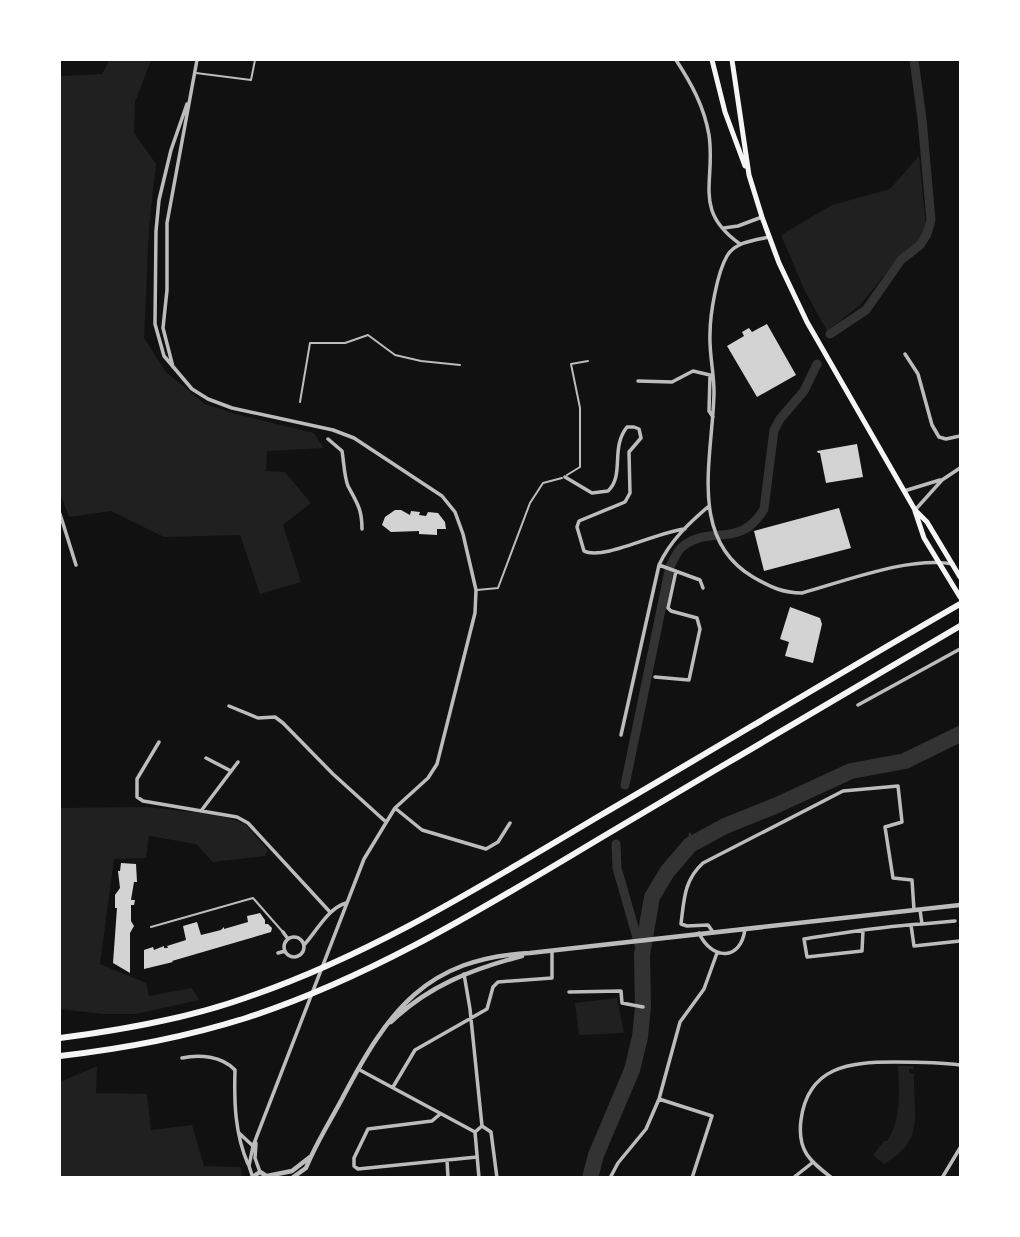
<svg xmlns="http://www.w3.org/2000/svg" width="1020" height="1237" viewBox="0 0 1020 1237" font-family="'Noto Sans',sans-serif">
<rect width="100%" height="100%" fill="#111"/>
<path fill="#202020" d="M107,60H151L135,102L134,133L156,164L149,228L144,338L166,372L205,404L236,414L314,433L324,448L267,451L266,471L285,472L311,503L283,525L301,582L260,594L240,535L164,537L111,511L69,517L60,493V76L102,74L108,63Z
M919,156L926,227L925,235L898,258L860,305L827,331L805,291L781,235L832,205L890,189Z
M146,807L219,815L245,824L268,850L265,856L213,862L196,844L149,836L146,858L114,859L100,964L146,983L149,996L192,988L199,1000L136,1014H103L60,1009V808Z
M617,998L624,1033L579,1035L575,1003Z
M97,1066L96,1093L147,1094L151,1130L192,1125L204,1166L241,1167L242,1177H60V1082Z
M898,1066H913L914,1069H909V1073L914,1074C913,1115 926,1140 884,1164L873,1155L884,1141H887C902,1119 899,1091 898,1066Z"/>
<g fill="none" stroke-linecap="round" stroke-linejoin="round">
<path stroke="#333" stroke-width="2.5" d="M690,834V845"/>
<path stroke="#333" stroke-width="9" d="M830,334L866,310L901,260L920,245L927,234L931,220L922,119L914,60
M625,785L670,566C674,560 677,551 682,547C709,524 740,550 764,509L774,430L780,419L804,391L817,364
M616,844L617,868L642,955"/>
<path stroke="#333" stroke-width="16" d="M590,1178L596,1155L632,1070L640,1037L643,1007L642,955L652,897L667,872L690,845L725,826L775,806L851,771L905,761L960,734"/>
</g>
<path fill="#d3d3d3" d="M767,324L796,375L757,397L727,346L744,336L742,332L749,328L752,332Z
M857,444L863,477L826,483L820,453H818L817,451Z
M839,508L851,548L764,571L754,531Z
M395,510H401L410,515L411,511L420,512L419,515L426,516L428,512L438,513L445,522L446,529H437V535L419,534V531L391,532L382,525L385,517Z
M790,607L820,618L822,624L813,663L785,656L789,642L780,639Z
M121,863L136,864L137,882H134L131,900H135L134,905H131V921L134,926L130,933V973L113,963L117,908H115V895L120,888L118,871H120Z
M260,913L265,920V924H268L272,928L271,932L172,961L173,962L144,969V950L153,947L154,950L164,946V948H168L167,946L186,940L183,926L197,922L201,935L221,930L224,927V929L248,922L247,916Z"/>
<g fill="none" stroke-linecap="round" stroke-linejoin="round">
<path stroke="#bcbcbc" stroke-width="2" d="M196,73L251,80L255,60
M300,402L310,343H345L368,335L395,355L421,361L460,365
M567,475L580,467V408L571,364L588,361
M477,590L498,588L530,503L543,483L562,478
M151,927L253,898L282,931"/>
<path stroke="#bcbcbc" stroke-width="3.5" d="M676,60C691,83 704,106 709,135C716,182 692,210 740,244
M187,104L171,150L159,200L156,231L155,324L164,356L192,389L208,399L232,408L333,430L354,438L442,496L455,512L463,534L476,590L475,613L437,764L428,778L395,808L364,859L253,1146L249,1166L252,1175
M724,228L738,226L762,217
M769,237C755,240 735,242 727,256C717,273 710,314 710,334C709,353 714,372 714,392C713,456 687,538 753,577C770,587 783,593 802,593C846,581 909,556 953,564
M905,354L918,374L932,425L939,437L946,439L960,436
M173,367L163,328L167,290V223L197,60
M638,381L672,382L693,371L710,375L709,411L713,417
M328,439L342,451C344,462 344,476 348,486C357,503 362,509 362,529
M565,477L592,493L608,491C625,475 610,448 627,427H634L639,429L641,438L629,452L630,493L625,502L579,521L577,527L584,551C603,561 659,531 685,529
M904,491L940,480
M916,509L942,480L960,468
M60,514L76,565
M659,565L700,580L703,588
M655,677L689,680L700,629L697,618L671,611L668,608L676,571
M858,705L960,649
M229,706L258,718L275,717L283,723L333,774L386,822
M621,735L659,565C670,541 689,523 709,506
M159,742L137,779V797L143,801L237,817L248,823L330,912
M206,758L231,771
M395,808L422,830L486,849L498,842L510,823
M201,811L238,762
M922,924L955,921
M911,925L914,946L960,941
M863,931L862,951L807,957L804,939C843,933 883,926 922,924L920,910
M283,932L288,939
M713,932L708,925L687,926L681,924C684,900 684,880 703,863L843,791L898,786L902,822L885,827L893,878L912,880L914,910
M699,933C712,961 741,961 745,929
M284 947a10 10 0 1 1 20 0a10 10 0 1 1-20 0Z
M304,945C317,931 327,909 346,903
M278,953L285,951
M464,974L470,1009L482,1126L475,1132L479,1178
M569,992L621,991L622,1003L643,1007
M182,1058C199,1054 222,1056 235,1070C234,1103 235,1134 248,1164
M358,1069L475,1132
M393,1087L415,1050L487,1009L493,987L498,982L552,978V951
M659,1099L712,1116L692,1178
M439,1115L432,1121L368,1129L354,1158V1166L358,1169L477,1157
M482,1126L491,1132L497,1178
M239,1133L253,1146
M256,1143L255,1158L260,1172
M447,1160L448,1178
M610,1178L618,1163L646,1129L659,1099L680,1022L704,989L717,953
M793,1178L812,1163
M832,1178C810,1161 797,1151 801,1120C808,1066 850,1062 895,1062C917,1062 939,1062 960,1065
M942,1178L960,1148"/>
<path stroke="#bcbcbc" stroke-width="4.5" d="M391,1022C428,986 472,969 522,956
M267,1176L292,1171L310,1157
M251,1178L260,1172L268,1177
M292,1178L306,1168C316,1143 331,1120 343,1097C388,1011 426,958 530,953L960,905"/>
<path stroke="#f5f5f5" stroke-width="5" d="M712,60L725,112L745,166
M732,60L749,175L762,217L779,263L807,322L915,510L927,522L960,577
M915,511L924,538L960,597"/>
<path stroke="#f5f5f5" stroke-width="6" d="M60,1038C122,1030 186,1019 245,998C372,955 486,883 601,815C721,745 840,673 960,604
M60,1056C122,1049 186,1037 246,1018C376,976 493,902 609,833C726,764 843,694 960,626"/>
</g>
<rect width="1020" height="1237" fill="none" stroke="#ffffff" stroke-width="122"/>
</svg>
